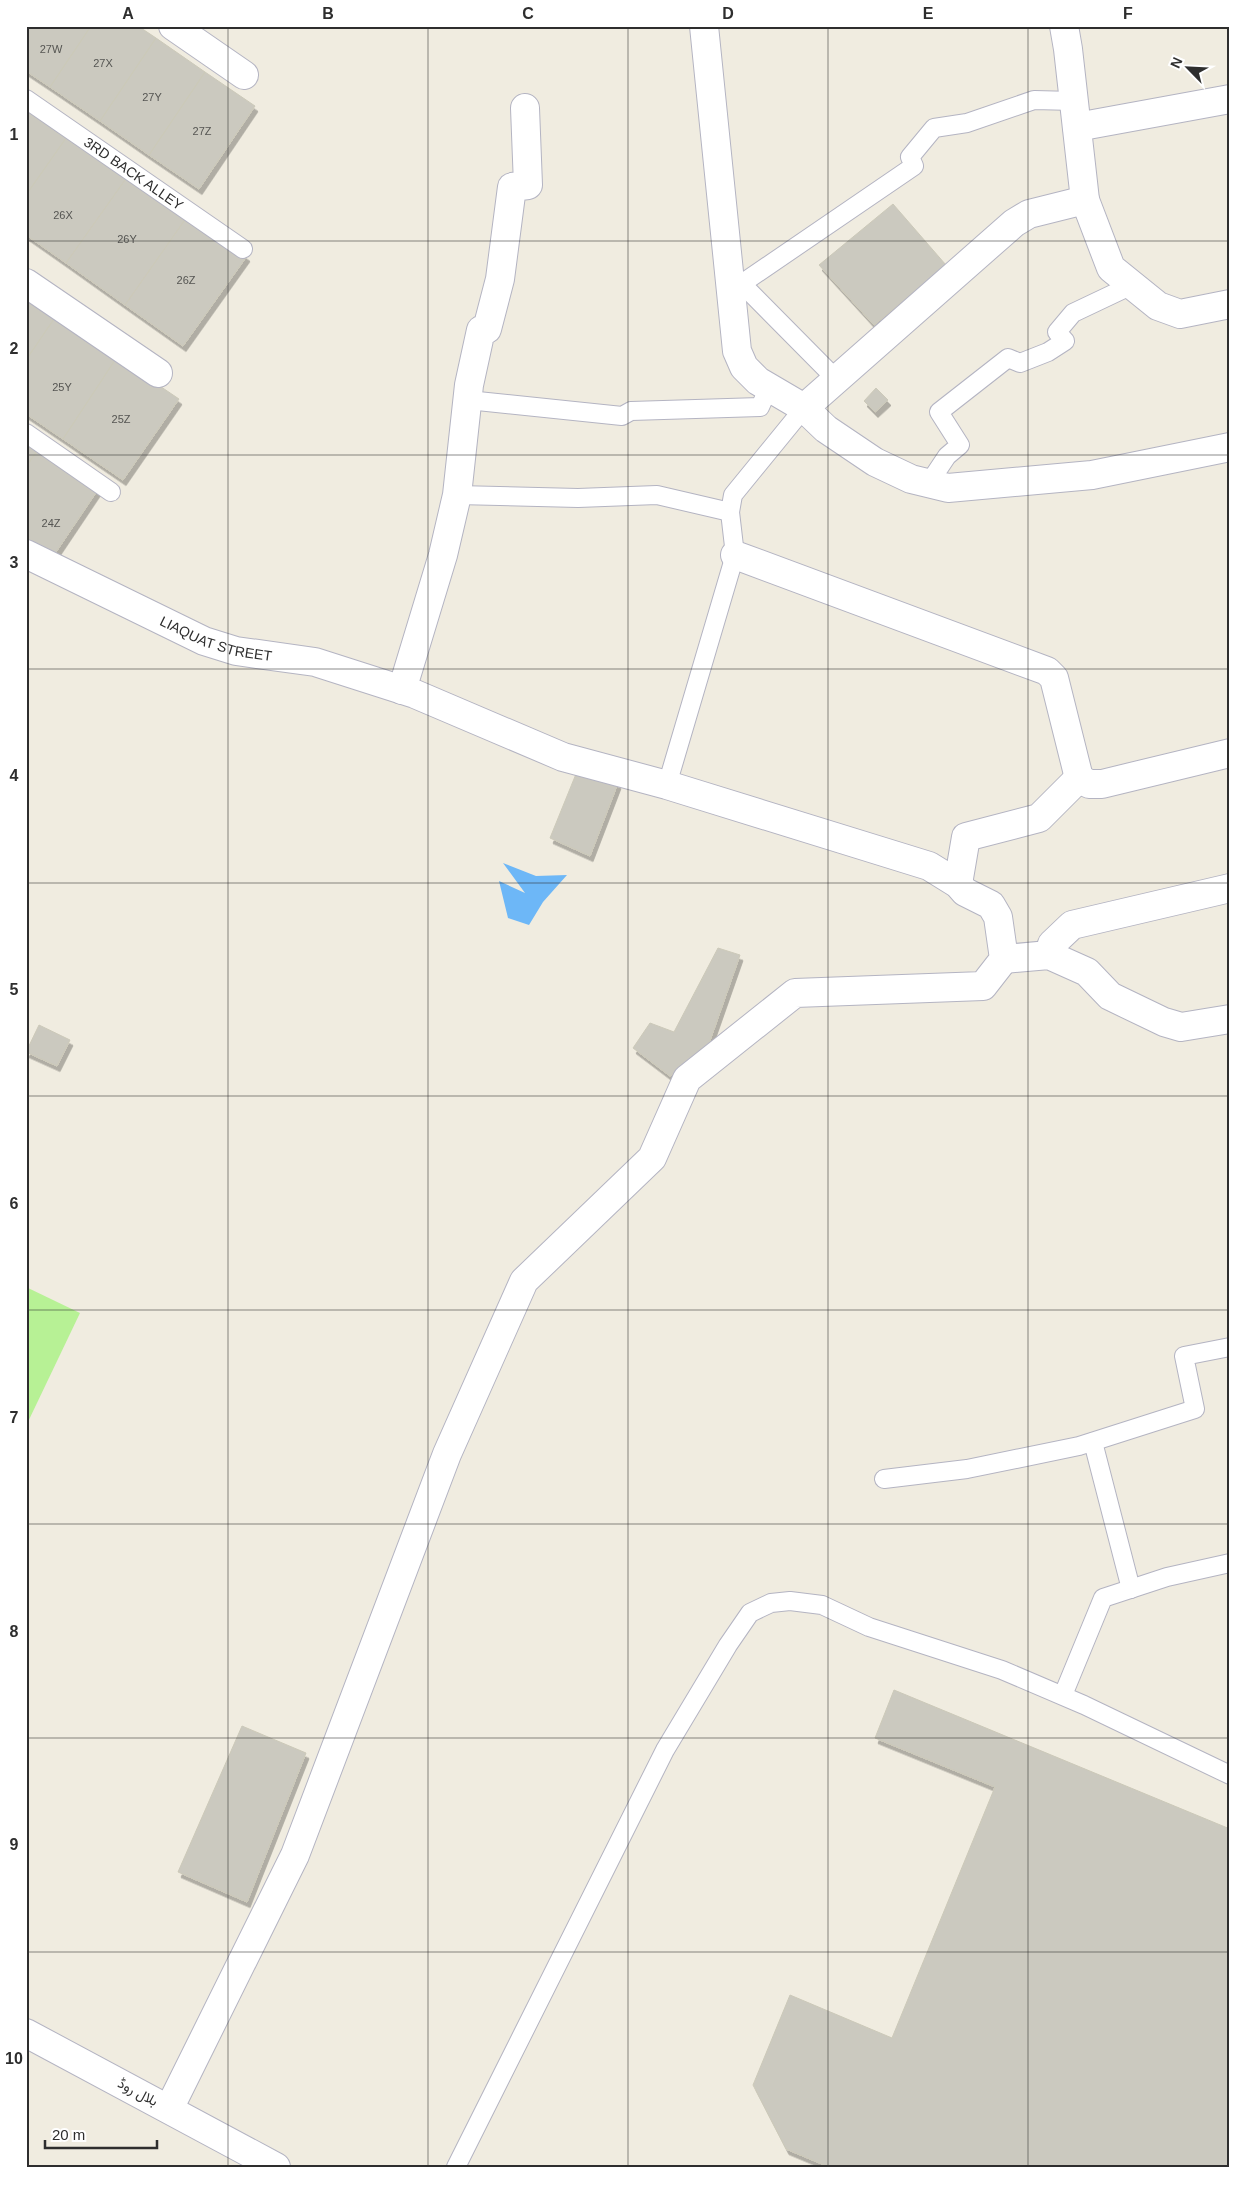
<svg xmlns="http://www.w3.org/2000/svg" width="1256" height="2193" viewBox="0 0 1256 2193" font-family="Helvetica,Vazirmatn,sans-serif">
<defs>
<filter id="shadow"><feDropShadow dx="3" dy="5.5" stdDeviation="0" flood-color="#0004"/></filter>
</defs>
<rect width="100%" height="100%" fill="#f0ece0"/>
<path fill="#b7f195" d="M26,1287L80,1313L26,1426Z"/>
<path fill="#6db7f7" d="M503,863L536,876L567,875L543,902L529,925L508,918L499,881L525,893Z"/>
<path fill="#cbc9bf" stroke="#ccc9b9" filter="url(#shadow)" d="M26,26H91L50,87L26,71Z
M91,26H138L156,38L100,121L50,87Z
M156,38L205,72L149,155L100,121Z
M205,72L255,106L199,189L149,155Z
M26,100L71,131L26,195Z
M71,131L130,173L66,263L26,235V195Z
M130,173L189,214L125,305L66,263Z
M893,204L946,265L874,325L819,265Z
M189,214L247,256L183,346L125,305Z
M26,296L56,316L26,360Z
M56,316L117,357L63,439L26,414V360Z
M117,357L179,399L123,480L63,439Z
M876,388L888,400L875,412L864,401Z
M26,439L39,448L26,467Z
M39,448L99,488L44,570L26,558V467Z
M578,769L618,783L590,856L550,838Z
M718,948L740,955L707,1049L670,1076L633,1048L650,1023L674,1032Z
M39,1025L70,1040L57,1066L26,1052Z
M894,1690L1230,1829V2167H829L786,2149L753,2085L790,1995L892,2038L995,1787L875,1738Z
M242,1726L306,1753L247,1902L178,1872Z"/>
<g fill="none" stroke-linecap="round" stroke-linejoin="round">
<g stroke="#b4b4c2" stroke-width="20">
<g id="service">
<path id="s1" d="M26,99L243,249"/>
<path d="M741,283L836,379"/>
<path d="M731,291L914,166L910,157L934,128L967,123L1034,100L1074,101"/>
<path d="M468,400L622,416L631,411L760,407L769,387"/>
<path d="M26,433L111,492"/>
<path d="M929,483L947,456L960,445L939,412L1008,358L1020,363L1048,352L1065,341L1057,332L1073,313L1132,285"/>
<path d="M457,495L578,498L657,495L730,512"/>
<path d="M667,785L735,555L730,512L733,495L804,408"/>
<path d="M1093,1442L1131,1589"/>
<path d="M884,1479L967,1469L1079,1446L1195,1409L1184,1356L1230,1347"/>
<path d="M1063,1695L1103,1598L1167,1577L1230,1563"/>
<path d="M456,2167L665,1750L728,1645L750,1613L771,1603L790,1601L822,1605L869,1627L1002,1670L1084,1705L1230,1775"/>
</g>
</g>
<g stroke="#b4b4c2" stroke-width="30">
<g id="minor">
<path d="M173,26L244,75"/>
<path d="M704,26L737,351L744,367L758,381L804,408L826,429L875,462L911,479L948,488L1092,475L1230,447"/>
<path d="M1064,26L1068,49L1085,200L1111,268L1158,306L1180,314L1230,304"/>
<path d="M1077,127L1230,99"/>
<path d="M26,283L158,373"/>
<path d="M804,408L1014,223L1029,214L1085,200"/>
<path id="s2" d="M26,554L204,641L236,651L315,662L415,694L563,757L667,785L929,866L958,884L965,892L991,905L998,917L1004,959L983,986L795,993L687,1079L652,1158L524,1281L447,1454L295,1855L169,2109"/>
<path d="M735,555L1047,671L1054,678L1079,778L1089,784H1102L1230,753"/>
<path d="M402,690L443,555L457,495L469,385L481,330L487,329L500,279L512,187L528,185L525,108"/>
<path d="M958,884L966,837L1039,818L1079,778"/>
<path d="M1049,955L1052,944L1072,925L1230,888"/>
<path d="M1004,959L1049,955L1087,972L1110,996L1164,1022L1181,1027L1230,1019"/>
<path d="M26,2033L276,2167"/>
</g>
</g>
<use href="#service" stroke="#fff" stroke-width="18"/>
<use href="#minor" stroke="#fff" stroke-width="28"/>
</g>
<path fill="none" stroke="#2e2e2e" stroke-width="1" stroke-opacity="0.55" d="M228,26V2167M428,26V2167M628,26V2167M828,26V2167M1028,26V2167M26,241H1230M26,455H1230M26,669H1230M26,883H1230M26,1096H1230M26,1310H1230M26,1524H1230M26,1738H1230M26,1952H1230"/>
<g text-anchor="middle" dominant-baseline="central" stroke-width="4" stroke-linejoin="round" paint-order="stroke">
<g font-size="11" fill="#555552">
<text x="51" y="49">27W</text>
<text x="103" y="63">27X</text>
<text x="152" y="97">27Y</text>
<text x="202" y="131">27Z</text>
<text x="63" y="215">26X</text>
<text x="127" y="239">26Y</text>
<text x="186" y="280">26Z</text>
<text x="62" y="387">25Y</text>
<text x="121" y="419">25Z</text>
<text x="51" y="523">24Z</text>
</g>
<g font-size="14" fill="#2e2e2e" stroke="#fff">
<text stroke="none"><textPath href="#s1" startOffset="131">3RD BACK ALLEY</textPath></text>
<text stroke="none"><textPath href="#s2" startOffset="209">LIAQUAT STREET</textPath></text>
<text transform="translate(138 2092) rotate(28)">بلال روڈ</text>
</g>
</g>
<rect width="1256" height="2193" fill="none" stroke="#ffffff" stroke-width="55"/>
<g transform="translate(1188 68) rotate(294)" stroke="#ffffff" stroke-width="4" paint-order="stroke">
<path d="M0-4L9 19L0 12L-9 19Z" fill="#2e2e2e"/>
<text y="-8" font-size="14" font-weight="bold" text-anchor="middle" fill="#2e2e2e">N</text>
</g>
<path d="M45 2140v8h112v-8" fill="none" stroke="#2e2e2e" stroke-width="2.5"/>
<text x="52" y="2140" font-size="15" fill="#2e2e2e" stroke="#ffffff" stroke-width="4" paint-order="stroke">20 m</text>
<rect x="28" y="28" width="1200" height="2138" fill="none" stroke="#2e2e2e" stroke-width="2"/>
<g font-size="16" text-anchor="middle" font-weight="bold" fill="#2e2e2e">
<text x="128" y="19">A</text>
<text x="328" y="19">B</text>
<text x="528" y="19">C</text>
<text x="728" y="19">D</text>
<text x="928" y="19">E</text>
<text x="1128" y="19">F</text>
<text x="14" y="140">1</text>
<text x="14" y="354">2</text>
<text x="14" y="568">3</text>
<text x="14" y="781">4</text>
<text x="14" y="995">5</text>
<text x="14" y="1209">6</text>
<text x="14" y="1423">7</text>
<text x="14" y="1637">8</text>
<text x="14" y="1850">9</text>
<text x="14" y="2064">10</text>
</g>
</svg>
